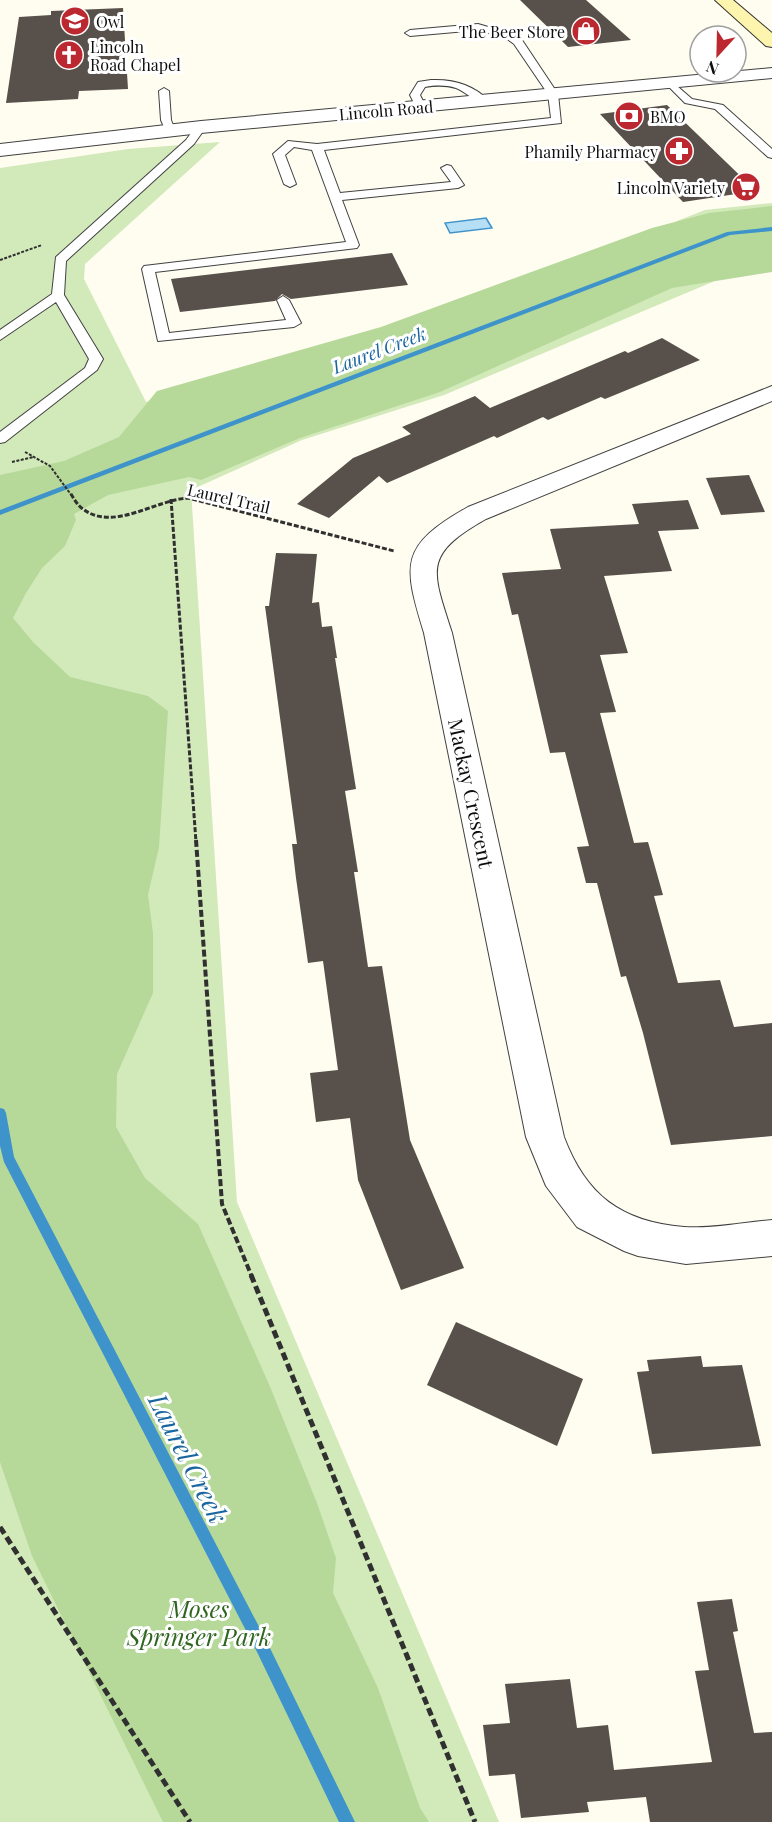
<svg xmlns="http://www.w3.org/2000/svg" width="772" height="1822" viewBox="0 0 772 1822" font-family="'Playfair Display',serif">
<rect width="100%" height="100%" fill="#fffcf0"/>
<path fill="#d2e9ba" d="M220,142L85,264L84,279L146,402L325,354L663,242L677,221L705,210L772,203V257L444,395L302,440L191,490L237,1202L499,1822H0V168L128,149Z"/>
<path fill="#b6d99a" d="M772,206V272L672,288L440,392L300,438L201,480L189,477L108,495L74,514L76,520L65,546L42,568L26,593L13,618L33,642L70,677L148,696L168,711L159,847L148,895L153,933V993L117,1074L116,1127L145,1178L198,1224L271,1389L317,1503L336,1558L333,1593L378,1688L420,1808L429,1822H163L32,1556L0,1462V475L64,461L119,437L157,391L381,327L652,228L709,213Z"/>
<path fill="#b6def5" stroke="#3e93cb" stroke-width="1.5" d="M486,218L492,228L450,233L445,223Z"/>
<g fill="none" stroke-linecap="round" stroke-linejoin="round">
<path fill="#3e93cb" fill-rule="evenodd" d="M772,227V231L730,235L0,515V510L727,232Z
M0,1108L4,1109L6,1113L14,1157L267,1642L355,1822H339L257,1652L4,1162L0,1146Z"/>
</g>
<path fill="#57504b" d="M520,0H586L631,40L568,47Z
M123,8L128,89L79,91L78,99L6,103L19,17L51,15V11Z
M667,105L756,191L683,202L600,114Z
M392,253L408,285L291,299L282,294L275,301L180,312L171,279Z
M662,338L700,360L605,399L601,397L548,420L543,417L497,438L494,436L387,483L379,476L329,518L297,504L353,458L411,434L402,427L475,396L490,408L625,351L628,353Z
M749,475L765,512L721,515L706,478Z
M688,500L699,529L658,531L672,571L604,576L628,653L600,655L616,712L600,713L634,843L648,842L663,895L654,896L678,983L720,980L734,1027L772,1023V1136L671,1145L643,1033L626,976L621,977L597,883H586L577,847L589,846L565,752L550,753L518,614L512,615L502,573L561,569L550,529L639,524L632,504Z
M276,553L317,554L312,603L319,602L322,627L332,626L337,658H335L356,789L345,791L358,872H354L368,967L382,966L410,1140L464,1268L401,1290L358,1180L350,1118L316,1122L310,1073L338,1070L323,961L308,963L296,878L292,844H297L265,606H269Z
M456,1322L583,1379L557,1446L427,1385Z
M701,1356L703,1367L742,1365L761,1446L652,1454L637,1372L649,1371L647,1360Z
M732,1599L738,1631L733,1632L754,1733L772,1732V1822H650L646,1797L587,1802L589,1812L521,1818L515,1774L489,1776L483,1725L510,1723L505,1684L570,1679L577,1728L608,1725L614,1770L712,1762L695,1671L709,1670L697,1602Z"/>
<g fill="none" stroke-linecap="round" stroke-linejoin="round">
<g stroke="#414141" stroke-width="2">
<path id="lane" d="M478,24L512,34L522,40L558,94L561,123L324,150L340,193L451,182L441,168L447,165L451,166L464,185L458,188L342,200L359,245L357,248L155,272L169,333L286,320L277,300L283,296L289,300L301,323L294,327L158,341L142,269L144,266L346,242L312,150L294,147L285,155L296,184L290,187L284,184L273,154L288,141L317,144L551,118L548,94L514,44L506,38L478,30L410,36L405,33L410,30Z
M669,79L692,99L723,105L772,149V158L768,157L715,109L685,103L664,82Z
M431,80C453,79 474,85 489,101L488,103C477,105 467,92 456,88C446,85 436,85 425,87L420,95L426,107L425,109H417L410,95L418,82Z
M164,88L169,91L171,120L175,130L170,133L166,132L161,120L159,91Z
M201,124L206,127L194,144L66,261L64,295L103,359L97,370L5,442L0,443V432L85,368L89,359L56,302L0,340V330L52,294L56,257L186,140L197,125Z"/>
</g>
<g stroke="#414141" stroke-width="2">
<path id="street" d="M772,68V78L201,133L0,156V144L201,121Z
M772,386V401L486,519C422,555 432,570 452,633L564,1137C586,1195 621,1222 684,1227C711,1229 745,1222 772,1220V1256L686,1264L638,1256L624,1251L577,1227L546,1186L526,1137L424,633C403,564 399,546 468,507Z"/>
</g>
<g stroke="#303030" stroke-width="2">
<path id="secondary" d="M715,0H733L772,33V47L766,46Z"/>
</g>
<path stroke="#303030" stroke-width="2" stroke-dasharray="3 1.5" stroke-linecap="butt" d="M0,260L42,245
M25,452L50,466L72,496
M12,462L34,457"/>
<path stroke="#303030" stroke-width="3" stroke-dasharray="5 2" stroke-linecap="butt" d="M71,494C74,499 78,506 83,509C113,532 155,500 188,498L394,551
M171,499L196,842"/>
<path stroke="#303030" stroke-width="4" stroke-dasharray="7 3" stroke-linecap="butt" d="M196,840L222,1204L252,1277"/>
<path stroke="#303030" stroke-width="5" stroke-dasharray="8 4" stroke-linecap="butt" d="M251,1275L475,1822
M0,1527L190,1822"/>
<use href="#lane" fill="#fff" fill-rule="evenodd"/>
<use href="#street" fill="#fff" fill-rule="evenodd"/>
<use href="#secondary" fill="#fdf4ad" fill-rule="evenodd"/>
</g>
<defs>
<g id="school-disc" transform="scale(1.5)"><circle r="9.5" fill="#bc2830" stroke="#fff"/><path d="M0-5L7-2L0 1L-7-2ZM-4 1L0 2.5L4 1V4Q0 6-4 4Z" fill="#fff"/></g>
<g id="shop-disc" transform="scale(1.5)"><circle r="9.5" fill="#bc2830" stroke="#fff"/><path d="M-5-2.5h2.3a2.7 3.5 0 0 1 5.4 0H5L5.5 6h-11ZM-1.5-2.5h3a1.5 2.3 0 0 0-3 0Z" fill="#fff"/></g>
<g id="church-disc" transform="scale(1.5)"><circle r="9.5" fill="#bc2830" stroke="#fff"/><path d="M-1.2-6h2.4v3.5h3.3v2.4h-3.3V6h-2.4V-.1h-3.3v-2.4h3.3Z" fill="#fff"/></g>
<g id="bank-disc" transform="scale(1.5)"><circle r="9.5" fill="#bc2830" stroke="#fff"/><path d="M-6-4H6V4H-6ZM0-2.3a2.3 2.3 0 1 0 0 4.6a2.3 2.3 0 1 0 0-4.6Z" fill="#fff"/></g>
<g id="pharmacy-disc" transform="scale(1.5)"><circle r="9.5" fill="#bc2830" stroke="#fff"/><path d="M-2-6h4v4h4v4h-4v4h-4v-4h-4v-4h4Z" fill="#fff"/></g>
<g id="supermarket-disc" transform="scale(1.5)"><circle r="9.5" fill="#bc2830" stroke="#fff"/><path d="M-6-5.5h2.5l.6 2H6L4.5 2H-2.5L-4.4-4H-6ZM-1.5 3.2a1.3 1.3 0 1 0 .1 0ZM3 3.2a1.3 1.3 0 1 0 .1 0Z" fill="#fff"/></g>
</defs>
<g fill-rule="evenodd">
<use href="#school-disc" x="75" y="21"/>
<use href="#shop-disc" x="586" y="31"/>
<use href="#church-disc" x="69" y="55"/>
<use href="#bank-disc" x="629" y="116"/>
<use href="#pharmacy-disc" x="679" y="151"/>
<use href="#supermarket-disc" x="746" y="187"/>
</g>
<g text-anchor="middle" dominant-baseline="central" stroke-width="6" stroke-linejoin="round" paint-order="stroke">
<g font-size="16" fill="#0e0e0e" stroke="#fff" text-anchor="start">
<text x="96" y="21">Owl</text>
<text x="565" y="31" text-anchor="end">The Beer Store</text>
<text x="90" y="46">Lincoln<tspan x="90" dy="18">Road Chapel</tspan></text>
<text x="650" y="116">BMO</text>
<text x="658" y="151" text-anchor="end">Phamily Pharmacy</text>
<text x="725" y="187" text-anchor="end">Lincoln Variety</text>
</g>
<g font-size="16" fill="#0e0e0e" stroke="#fff">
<text transform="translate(386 110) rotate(-5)">Lincoln Road</text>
<text transform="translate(229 498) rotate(13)">Laurel Trail</text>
</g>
<g font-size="18" font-style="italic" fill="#19659f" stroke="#fff">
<text transform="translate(379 350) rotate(-21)">Laurel Creek</text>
</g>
<g font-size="20" fill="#0e0e0e" stroke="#fff">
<text transform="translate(472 793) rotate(78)">Mackay Crescent</text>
</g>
<g font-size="24" font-style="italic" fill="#2e651f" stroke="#fff">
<text x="199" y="1608">Moses<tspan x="199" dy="28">Springer Park</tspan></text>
</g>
<g font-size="26" font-style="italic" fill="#19659f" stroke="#fff">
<text transform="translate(189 1458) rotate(63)">Laurel Creek</text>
</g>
</g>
<g transform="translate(718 54) rotate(202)"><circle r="28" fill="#ffffff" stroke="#9f9f9f" stroke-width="1.5"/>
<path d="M0-4.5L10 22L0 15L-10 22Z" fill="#bc2830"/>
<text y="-9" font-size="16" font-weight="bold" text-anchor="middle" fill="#0e0e0e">N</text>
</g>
</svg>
